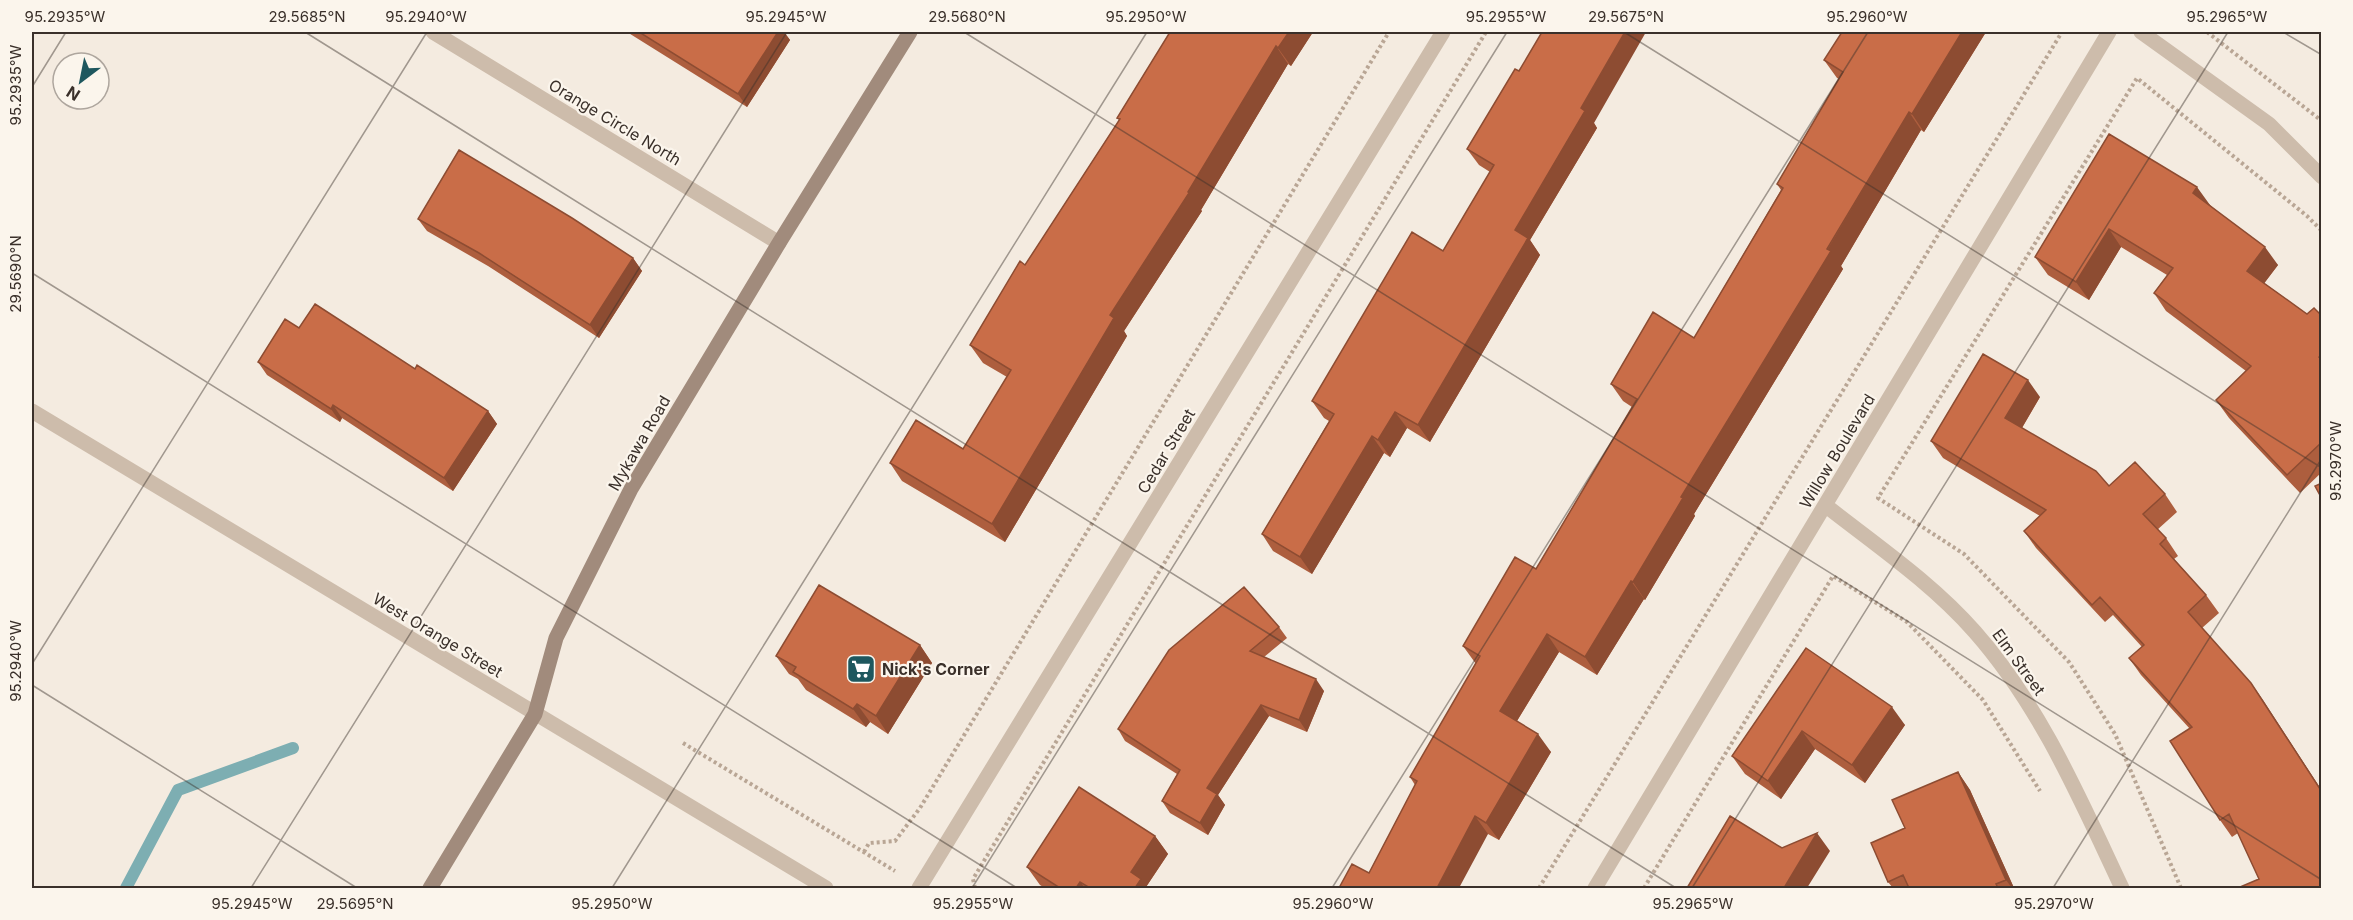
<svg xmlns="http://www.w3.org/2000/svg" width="2353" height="920" viewBox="0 0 2353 920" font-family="Inter,sans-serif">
<rect width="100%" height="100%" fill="#f4ebe0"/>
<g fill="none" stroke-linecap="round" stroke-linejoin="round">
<path stroke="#7daeb2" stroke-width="12" d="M126,888L178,790L293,748"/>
<path stroke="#b9a695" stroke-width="4" stroke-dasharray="3 3" stroke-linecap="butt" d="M2207,32L2322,121
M683,743L895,871
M864,852L869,843L895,841L920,808L1389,32
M975,888L973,879L1486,32
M1539,888L2062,32
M1644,888L1833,576L1907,622L1983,700L2040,791
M2181,888L2115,734L2069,662L1964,554L1878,498L2137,78L2307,216L2322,231"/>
<path stroke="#cdbcab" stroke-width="15" d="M433,32L779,243
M2141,32L2269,124L2322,177
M1825,505C1876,545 1932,583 1975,632C2041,707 2080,799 2122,888
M919,888L1443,32
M1595,888L2109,32"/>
<path stroke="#cdbcab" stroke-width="15" d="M32,411L826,888"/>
<path stroke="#a18b7c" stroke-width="15" d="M430,888L535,714L556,638L631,489L779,243L910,32"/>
</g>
<path fill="#ad5e3e" d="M627,32H784L790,40L747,107Z
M1170,32H1313L1291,66L1288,64L1201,210L1202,211L1124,331L1127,336L1005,542L902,481L890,463L963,449L1007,377L983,363L970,345L1025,265L1119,120L1117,118Z
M1986,32L1924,132L1921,130L1841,266L1843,269L1694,514L1695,516L1645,600L1644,599L1597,675L1559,652L1517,721L1551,752L1499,840L1488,834L1369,873L1415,785L1410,777L1476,664L1463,646L1536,569L1632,407L1623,401L1611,384L1694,338L1781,190L1777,184L1839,79L1837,78L1824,60Z
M1594,123L1597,128L1530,240L1540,255L1430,442L1407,428L1390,457L1384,453L1312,574L1273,551L1262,534L1329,421L1324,418L1312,401L1443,251L1490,172L1479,165L1467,149Z
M2109,134L2210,205L2278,265L2264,283L2307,314L2322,316V472L2300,493L2229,418L2216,400L2246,371L2166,311L2154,293L2167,275L2121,247L2089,300L2048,275L2035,257Z
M418,219L633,258L642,271L599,338L488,266L427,231Z
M299,328L415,369L488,411L497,424L453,491L342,418L340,422L267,375L258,362Z
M2040,397L2022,428L2109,486L2165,494L2177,512L2157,530L2166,538L2178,556L2174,559L2206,595L2219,613L2202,628L2251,683L2322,791V888L2259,879L2238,833L2232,837L2220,820L2190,729L2141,675L2129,658L2142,647L2113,615L2105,622L2036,548L2024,531L2040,516L1943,458L1931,441Z
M1279,627L1287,638L1264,657L1324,691L1307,732L1269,716L1218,795L1225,805L1208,835L1170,813L1162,801L1177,774L1125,741L1118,729Z
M920,645L932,663L888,734L870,722L866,727L806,690L798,679L789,674L776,656Z
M1806,648L1905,725L1865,783L1815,749L1781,799L1745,774L1732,756Z
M1958,772L1970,790L2014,888H1893L1888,882L1905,828Z
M1155,836L1168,854L1146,887L1147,888H1045L1040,885L1027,867Z"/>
<path fill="#8d4c32" d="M778,32H784L790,40L747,107L738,94Z
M1289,32H1313L1291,66L1278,48Z
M1625,32H1646L1594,123L1597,128L1530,240L1540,255L1430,442L1418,425L1515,230L1581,108Z
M1962,32H1986L1924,132L1912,114Z
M1276,46L1288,64L1201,210L1202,211L1124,331L1127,336L1005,542L992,524L1110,315L1188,192Z
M1909,112L1921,130L1841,266L1843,269L1694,514L1695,516L1645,600L1633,582L1681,497Z
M2197,187L2210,205L2206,211L2193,193Z
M2109,229L2121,247L2089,300L2076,282Z
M2265,247L2278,265L2260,289L2247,271Z
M633,258L642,271L599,338L590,325Z
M2028,380L2040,397L2017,436L2005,418Z
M333,405L342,418L340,422L331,409Z
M488,411L497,424L453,491L444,478Z
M1395,412L1407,428L1390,457L1378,440Z
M1372,436L1384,453L1312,574L1300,557Z
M1631,581L1644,599L1597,675L1585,657Z
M1547,634L1559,652L1512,729L1500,711Z
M920,645L932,663L888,734L876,716Z
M1316,679L1324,691L1307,732L1299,720Z
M2251,683L2263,700L2322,791V792Z
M857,704L870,722L866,727L853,709Z
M1261,705L1269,716L1218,795L1225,805L1208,835L1200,823L1207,788Z
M1892,707L1905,725L1865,783L1852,765Z
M1802,731L1815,749L1781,799L1768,781Z
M1538,734L1551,752L1499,840L1486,823Z
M1958,772L1970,790L2014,888H2012L2006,880Z
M1475,816L1488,834L1459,888H1437Z
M1817,833L1830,851L1807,888H1784Z
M1155,836L1168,854L1146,887L1147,888H1135L1131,872Z
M1080,882L1085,888H1076Z"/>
<path fill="#c96d48" stroke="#8d4c32" stroke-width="1.5" d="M639,32H778L738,94Z
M1170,32H1289L1278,48L1276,46L1188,192L1189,193L1110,315L1114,318L992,524L890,463L916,420L963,449L1011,370L970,345L1020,261L1025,265L1120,119L1117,118Z
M1542,32H1625L1581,108L1585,111L1515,230L1528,238L1418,425L1395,412L1378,440L1372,436L1300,557L1262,534L1334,414L1312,401L1412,232L1443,251L1494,165L1467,149L1515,69L1519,71Z
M1842,32H1962L1912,114L1909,112L1827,249L1831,251L1681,497L1683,498L1633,582L1631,581L1585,657L1547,634L1500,711L1538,734L1486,823L1475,816L1437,888H1339L1352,864L1369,873L1417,781L1410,777L1480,656L1463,646L1515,557L1536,569L1637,399L1611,384L1653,312L1694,338L1783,188L1777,184L1843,72L1824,60Z
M2109,134L2197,187L2193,193L2265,247L2247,271L2307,314L2314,308L2322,316V355L2319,357L2322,360V442L2287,475L2216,400L2251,366L2154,293L2173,268L2109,229L2076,282L2035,257Z
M459,150L572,218L633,258L590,325L479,253L418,219Z
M315,304L415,369L417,365L488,411L444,478L333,405L331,409L258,362L285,319L299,328Z
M1983,354L2028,380L2005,418L2096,471L2109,486L2135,462L2165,494L2143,514L2166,538L2160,544L2206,595L2188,612L2251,683L2322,792V888H2241L2240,887L2259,879L2229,814L2220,820L2170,741L2192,727L2129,658L2144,645L2100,597L2092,605L2024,531L2046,510L1931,441Z
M2322,483V499L2315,486Z
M819,585L920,645L876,716L857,704L853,709L793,672L796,667L776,656Z
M1244,587L1279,627L1250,651L1316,679L1299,720L1261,705L1207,788L1217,794L1200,823L1162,801L1180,770L1118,729L1169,650Z
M1806,648L1892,707L1852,765L1802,731L1768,781L1732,756Z
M1958,772L2006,880L1996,884L1998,888H1909L1903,875L1888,882L1871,843L1905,828L1892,800Z
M1079,787L1155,836L1131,872L1141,879L1135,888H1090L1080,882L1076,888H1060L1027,867Z
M1730,816L1782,848L1817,833L1784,888H1687Z"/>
<path fill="none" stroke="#3a302a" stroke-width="1.5" stroke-opacity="0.45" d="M305,32L1676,888M964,32L2322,880M1624,32L2322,468M2283,32L2322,55M32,87L66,32M32,273L1017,888M32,664L427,32M32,685L357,888M251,888L787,32M612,888L1147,32M972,888L1507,32M1332,888L1868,32M1692,888L2228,32M2053,888L2322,458"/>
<defs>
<g id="supermarket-square" transform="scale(1.5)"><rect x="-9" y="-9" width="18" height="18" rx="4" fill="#1e575e" stroke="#fbf5ec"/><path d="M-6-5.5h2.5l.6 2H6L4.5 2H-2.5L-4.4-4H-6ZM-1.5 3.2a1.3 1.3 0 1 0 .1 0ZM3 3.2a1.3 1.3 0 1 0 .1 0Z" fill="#fff"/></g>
</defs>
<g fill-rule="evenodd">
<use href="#supermarket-square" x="861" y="669"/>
</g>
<g text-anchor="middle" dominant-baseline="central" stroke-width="4.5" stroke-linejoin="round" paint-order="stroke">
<g font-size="16" fill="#3a302a" stroke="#fbf5ec">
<text transform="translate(615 122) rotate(31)">Orange Circle North</text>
<text transform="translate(639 443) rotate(-60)">Mykawa Road</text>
<text transform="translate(1166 451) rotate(-59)">Cedar Street</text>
<text transform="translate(1837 451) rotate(-59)">Willow Boulevard</text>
<text transform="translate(438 635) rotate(31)">West Orange Street</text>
<text transform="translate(2019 662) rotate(54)">Elm Street</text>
</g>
<g font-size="16" font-weight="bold" fill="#3a302a" stroke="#fbf5ec" text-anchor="start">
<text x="882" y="669">Nick's Corner</text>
</g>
</g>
<rect width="2353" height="920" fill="none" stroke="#fbf5ec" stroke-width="66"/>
<g transform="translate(81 81) rotate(212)"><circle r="28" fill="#fbf5ec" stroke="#aea69e" stroke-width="1.5"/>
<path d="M0-4.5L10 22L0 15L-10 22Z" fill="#1e575e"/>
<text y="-9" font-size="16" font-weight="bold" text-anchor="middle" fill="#3a302a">N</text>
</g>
<rect x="33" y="33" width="2287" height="854" fill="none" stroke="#3a302a" stroke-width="2"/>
<g font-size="15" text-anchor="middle" fill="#3a302a">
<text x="65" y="22">95.2935°W</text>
<text x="307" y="22">29.5685°N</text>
<text x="426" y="22">95.2940°W</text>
<text x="786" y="22">95.2945°W</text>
<text x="967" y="22">29.5680°N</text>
<text x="1146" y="22">95.2950°W</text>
<text x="1506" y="22">95.2955°W</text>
<text x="1626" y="22">29.5675°N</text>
<text x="1867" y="22">95.2960°W</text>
<text x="2227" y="22">95.2965°W</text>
<text transform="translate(16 85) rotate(-90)" y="5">95.2935°W</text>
<text transform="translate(16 274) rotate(-90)" y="5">29.5690°N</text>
<text transform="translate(2336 461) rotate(-90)" y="5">95.2970°W</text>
<text transform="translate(16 661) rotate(-90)" y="5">95.2940°W</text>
<text x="252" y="909">95.2945°W</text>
<text x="355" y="909">29.5695°N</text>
<text x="612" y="909">95.2950°W</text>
<text x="973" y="909">95.2955°W</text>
<text x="1333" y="909">95.2960°W</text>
<text x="1693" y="909">95.2965°W</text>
<text x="2054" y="909">95.2970°W</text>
</g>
</svg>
